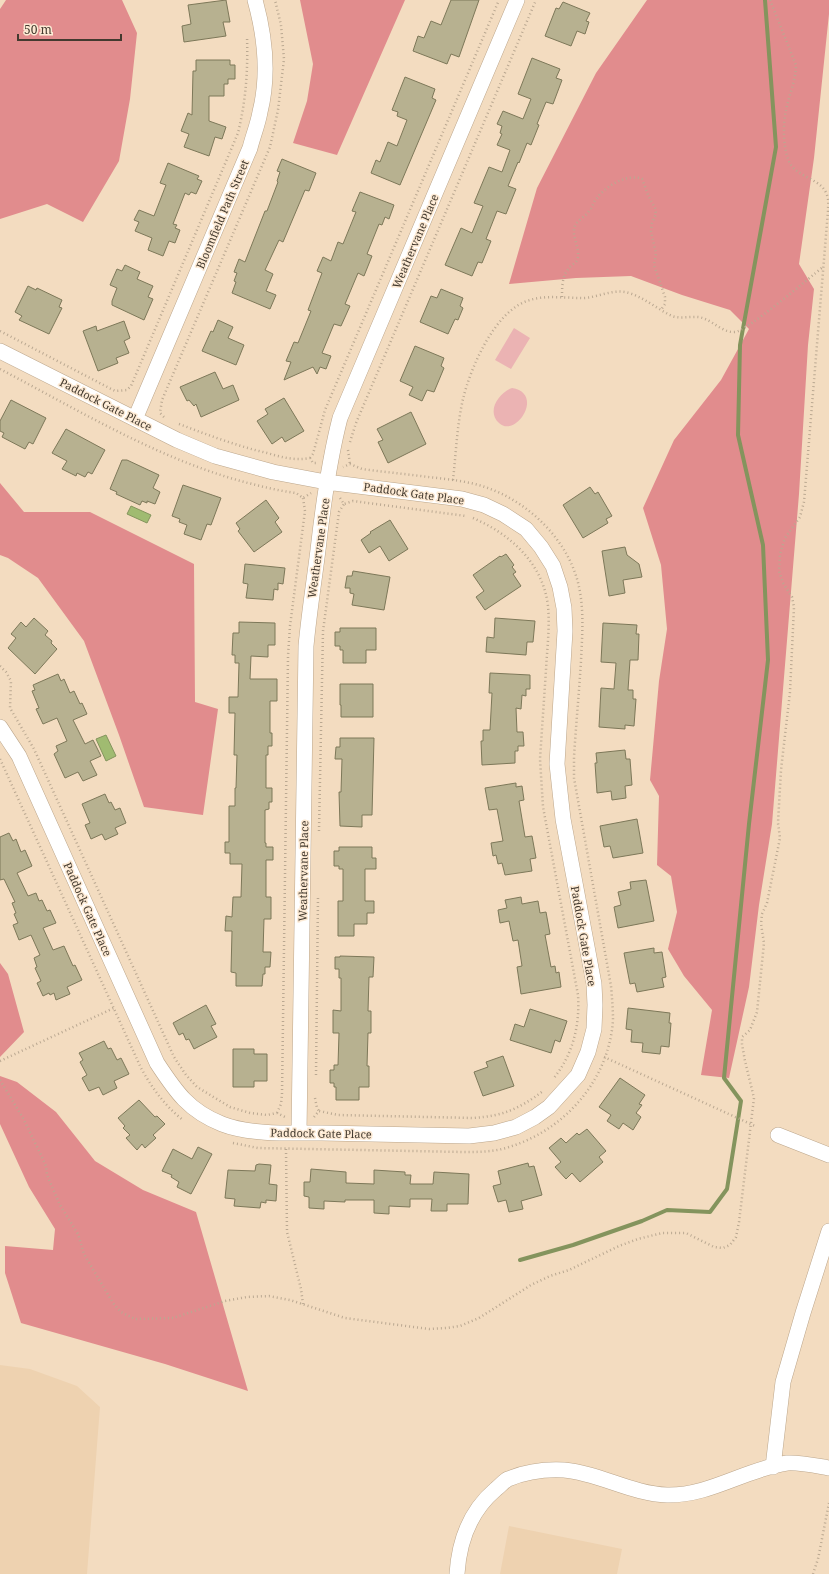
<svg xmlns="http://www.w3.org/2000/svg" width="829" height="1574" viewBox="0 0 829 1574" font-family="'Noto Serif',serif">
<rect width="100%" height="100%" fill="#f3dcc0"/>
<path fill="#eed2b0" d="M0,1365L30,1369L77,1386L100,1407L87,1574H0Z
M509,1526L622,1549L617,1574H500Z"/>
<path fill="#ebb3b3" d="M514,328L530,338L511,369L495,360Z
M512,388C545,393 516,439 499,423C486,411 499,393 512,388Z"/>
<path fill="#e18c8d" d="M6,0H122L137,33L130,99L119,161L83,222L47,204L0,219V9Z
M300,0H405L337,155L293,143L307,101L313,64Z
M647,0H829V14L814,158L799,264L814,289L808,345L799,494L772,824L759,905L749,987L729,1078L701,1075L712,1010L684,976L668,949L677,912L671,876L657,865L659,796L650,780L659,681L667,629L661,565L643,508L674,440L721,380L749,329L730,310L682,295L631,276L576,278L509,284L537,188L596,73Z
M0,483L24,512H90L194,564L195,702L218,709L203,815L144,807L119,735L84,641L38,578L8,558L0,555Z
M0,963L8,974L24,1032L0,1057Z
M0,1076L17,1082L56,1112L95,1161L143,1190L196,1212L248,1391L165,1364L21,1323L5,1273V1246L53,1250L55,1229L29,1187L0,1124Z"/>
<path fill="#a0bb71" stroke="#84945d" d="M131,506L151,515L147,523L127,514Z
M106,735L116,756L106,761L96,739Z"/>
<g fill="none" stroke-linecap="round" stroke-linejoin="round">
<path stroke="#84945d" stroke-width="4" d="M520,1260L573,1245L642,1221L667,1210L710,1212L727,1189L741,1101L724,1078L749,824L768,660L763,545L738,435L740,345L776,147L765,0"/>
</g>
<path fill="#b7b190" stroke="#7d7859" d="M226,0L230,22H223L226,36L184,42L182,26L191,24L188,5Z
M451,0H479L459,57L451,54L447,64L413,51L418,36L424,38L431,21L441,25Z
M563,2L590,13L586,21L589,22L585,34L577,31L571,46L545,36L556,8L559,9Z
M532,58L560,69L556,78L562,80L553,104L546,102L537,124L539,125L531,145L527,143L519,163L518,162L508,186L516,189L506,214L497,211L486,239L491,241L482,263L478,262L472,276L445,265L461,228L472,233L483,206L474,203L489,167L502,172L510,150L497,145L502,134L500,133L502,126L497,124L503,111L523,119L531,99L518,94Z
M196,60H230V65H235V79H228V84H224V96H209V121L226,127L222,139L215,137L209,156L184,147L189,134L181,131L188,113L192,115L193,71H196Z
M405,77L435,89L432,98L436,100L400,185L371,173L376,160L380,162L388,142L397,146L407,120L397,116L398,112L392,110Z
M282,159L316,173L309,191L305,190L283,242L279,240L265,270L273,274L266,291L276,295L270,309L232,293L236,282L234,281L237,273L234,272L239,259L245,262L265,211H267L278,182L277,181L280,172L277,171Z
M168,163L199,176L197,179L202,181L196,194L191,192L189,195L185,193L173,224L177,225L175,228L180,230L175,243L169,241L163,256L148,250L152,238L135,231L139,222L134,220L139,210L154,216L166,185L160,183Z
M360,192L394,205L389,219L385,217L382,225L379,224L367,254L372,256L364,276L358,273L345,304L350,306L341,326L334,324L322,353L331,356L326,369L320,367L317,374L313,367L284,380L291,362L286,361L294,342L298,343L311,311L308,310L322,273L317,271L323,257L331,261L338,242L343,244L356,212L352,211Z
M125,265L140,272L137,279L153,286L148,297L153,299L144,320L112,305V301L117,288L110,285L117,269L122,271Z
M28,286L36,290L37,288L62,300L59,307L62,308L49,334L19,320L22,316L15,312Z
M441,289L463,298L460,306L463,308L458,320L455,319L448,334L420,322L431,296L437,298Z
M218,320L233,327L228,338L244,345L236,365L202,351L211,331L213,332Z
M124,321L130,338L124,341L129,353L116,358L118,363L98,371L83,331L96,326L97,331Z
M415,346L444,358L441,366L444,368L434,392L427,390L422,401L409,395L413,387L400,381Z
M215,372L223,389L233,385L239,400L201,417L196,404L194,406L189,400L187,401L180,387Z
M284,398L304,431L285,442L282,437L272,444L257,421L268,414L265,409Z
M11,400L46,418L33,444L29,442L25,449L2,437L4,433L0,431V421Z
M411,412L426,444L388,463L378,442L383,440L377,429Z
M66,429L105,450L92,474L88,472L85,477L77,473L76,476L62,469L67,461L52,453Z
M122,460H127L159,475L153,488L160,492L155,504L147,501V503L142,501L140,505L116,494L117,492L110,489Z
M183,485L221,498L211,525L207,524L201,540L184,534L187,525L179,522L180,519L172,516Z
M590,487L595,494L598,492L612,516L606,519L608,523L583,538L563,505Z
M266,500L279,518L275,522L282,532L254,552L238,531L240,529L236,523Z
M390,520L408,549L389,561L380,546L369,553L361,540L371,533L370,532Z
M625,547L627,555L639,564L642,577L623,580L625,593L609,596L602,551Z
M506,554L514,565L512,567L516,572L513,574L521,586L485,610L476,597L484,591L473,575L500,556L501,557Z
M245,564L285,568L283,584L278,583V590L274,589L273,600L246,598L248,584L243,583Z
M353,571L390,577L384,610L352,605L354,594L350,593V588H345L347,576H352Z
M34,618L48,631L45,635L52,641L51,643L57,649L35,674L8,648L16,638L11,634L21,622L26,627Z
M495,618L535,621L533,642H527L526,655L486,652L487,637L494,638Z
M239,622L275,623V645H268V657L251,656L250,679H277V701H270V733H272V746H268V755H266V788H272V802H269V809L265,810V843H266V847H273V860H266V897H271V919H264L263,952H271L270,967H265V974H263L262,986H236V973L231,972L232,931H225L226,916L232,917L233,897H241L242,864H230V853H225V842H229V806H235V788H236L237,755H234L235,713H229V697H238L239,663H235V655H232L233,633H239Z
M603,623L637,625L636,634H639L638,660H630L628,690H633V699H636L634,726L625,725V729L599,727L601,688L614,689L616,663L601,662Z
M340,628H376V650H366V663H343V650H340V646H335V632H340Z
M490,673L530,675V689H526V696L522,695L521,709L516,708L517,732H523L524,746H518V751H515V763L482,765L481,741H483V730H490L492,693H489Z
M58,674L61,681L64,679L70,693L74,691L80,704L82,703L87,714L73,720L85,744L93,740L101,756L90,761L97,775L83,781L78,772L65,778L54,754L58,751L56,746L67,741L57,718L43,724L36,709L39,708L32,691L35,690L33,685Z
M340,684H373V717H341V705H340Z
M340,738H374L372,815H362V827L340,826L339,792H341L342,759H335L336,747H340Z
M625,750L626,759H630L632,785L625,786L626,798L612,800L611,791L597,793L595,763H597L596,753Z
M516,783V787L522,786L524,800L519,801L525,837L532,836L536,858L530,859L532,871L505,875L502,863L498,864L496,855L493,856L491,843L503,841L497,809L489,810L485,788Z
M105,794L109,803L111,802L115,810L120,808L126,823L115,828L118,834L105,840L102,834L91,839L85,825L90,823L82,804Z
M637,819L643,853L613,858L610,846L604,847L600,826Z
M9,833L13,841L16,839L21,852L25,850L32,866L17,873L28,896L36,893L39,901L42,900L47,911L50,910L56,923L43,928L53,950L64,946L73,966L75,965L82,980L67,987L70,994L56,1000L54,993L50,995L49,993L43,996L37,983L41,981L35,968L37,967L34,958L40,955L31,935L19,940L13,925L18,923L14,914L16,913L12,903L15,902L4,879L0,880V837Z
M339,847H372V858H376V869H365V901H374V913H367V924H354V936H338V901H343V869H339V866H334V851H339Z
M646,880L654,921L618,928L614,907L621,905L618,892L631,889L630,882Z
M521,897L522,904L538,901L540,913L546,912L550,934L545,935L551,967L555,966L556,973L559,972L561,987L521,994L517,967L522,966L518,940L513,941L509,921L500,923L498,910L507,908L505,900Z
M654,948V953L662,952L666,977L662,978L664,987L637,992L635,983L630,984L624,953Z
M340,956L374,957L373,977H369L368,1011H371V1033H368L367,1066H369V1087H359V1100H336V1087H334V1083H330V1070H334V1065H338L339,1033H333V1010L341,1011V978H339V969H335V957H340Z
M206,1005L216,1024L211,1026L217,1037L194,1049L189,1039L186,1040L183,1033L179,1035L173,1023Z
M628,1008L670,1013L669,1023H671L669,1047L661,1046L660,1054L642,1052L643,1043L631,1042L632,1030L626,1029Z
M530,1009L567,1021L560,1042L555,1040L551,1053L510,1040L515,1024L524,1027Z
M104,1041L108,1049L111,1048L117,1060L121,1058L129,1074L114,1081L117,1088L103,1095L99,1087L89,1091L82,1078L87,1075L80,1062L83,1060L79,1053Z
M233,1049H254V1054H267V1081H254V1087H233Z
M503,1056L514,1086L483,1096L474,1072L488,1067L486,1062Z
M620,1078L645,1095L639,1104L642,1105L636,1113L641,1117L633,1130L623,1123L619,1129L607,1121L611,1115L599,1107Z
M139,1100L155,1117L157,1116L165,1124L153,1135L156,1138L145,1148L142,1144L137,1150L126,1138L130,1135L123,1128L125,1126L118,1118Z
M587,1129L606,1151L599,1157L603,1162L580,1182L572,1173L566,1179L555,1167L561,1162L549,1148L561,1138L566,1143L577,1133L579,1135Z
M198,1147L212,1154L191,1194L177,1187L179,1182L171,1177L172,1175L162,1171L173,1149L192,1159Z
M528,1163L529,1167L534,1166L542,1195L521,1201L523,1209L509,1212L506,1200L498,1202L493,1186L501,1184L498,1171Z
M259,1164L271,1165L269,1184L277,1185L276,1201L266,1200V1203L261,1202L260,1208L234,1206L235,1199L225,1198L228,1170L255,1171L256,1165Z
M311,1169L346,1172V1183L374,1184V1170L405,1172V1175H411L410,1184H433L434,1172L469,1174L468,1204H447V1211H431L432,1199H410V1207L389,1206V1214L374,1213V1200H345V1202L324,1201V1209L309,1208V1197L304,1196V1182H310Z"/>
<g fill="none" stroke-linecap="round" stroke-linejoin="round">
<g stroke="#bca68b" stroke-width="16">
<path id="minor" d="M0,351L177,440L215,456L273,472L326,482L462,499L484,505L503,514L526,529L541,547L553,566L560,587L564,608L565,631L557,764L563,819L594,984L595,1005L594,1029L588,1052L578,1075L549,1107L535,1117L516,1127L494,1133L469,1136C420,1135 371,1134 322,1133C292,1133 250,1135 222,1124C189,1111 176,1092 157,1063L19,756L0,727
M135,419L250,148C253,136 258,124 260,112C269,76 265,36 255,0
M299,1133L306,646C309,614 314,582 318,550C323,505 329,461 340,418L517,0
M778,1135L829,1155
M773,1467L783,1382L803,1313L829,1231
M457,1574C459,1541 470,1511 496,1489C500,1486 504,1481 508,1479C525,1472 546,1469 564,1470C599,1473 632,1494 667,1495C709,1496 746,1469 787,1463C799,1462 817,1466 829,1468"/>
</g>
<path stroke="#baa891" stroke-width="2.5" stroke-dasharray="1 3" stroke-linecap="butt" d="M562,297C562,287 562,276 569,268C571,265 576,263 577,260C582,249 569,235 576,224C579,219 586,216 589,211C593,207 593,202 597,198C606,186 627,173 642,179L649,197L655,208L656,214L652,223L651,231L656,254L654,265L665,297V304L661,310
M0,331L115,391L127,390L131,386L238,133C246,100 248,71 247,36
M0,369C80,411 160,460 248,483C264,487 280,491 296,493L303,498L311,493
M164,417L160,413L162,400L270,147L278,110L284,59L281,25L275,0
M179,424C208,435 237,446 267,453C281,457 295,461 310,458L313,463H317
M350,442L356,423L536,0
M348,450L350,464
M310,458L313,454L325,410L499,0
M453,480C456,453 457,425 463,399C471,366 496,309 530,300C546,295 565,298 582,298C598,298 613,288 629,293C645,298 657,309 672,316C683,320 695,314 705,319C715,323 724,333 735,332C747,331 809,278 823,267
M340,498L344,504L353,501L466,516
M473,518C510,534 543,563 548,606C550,628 547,649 546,670C544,700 542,729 540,759L543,807L578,995C580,1025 573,1055 553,1079
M0,666L6,672L11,681L10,708L34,749L174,1057L186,1075L197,1087L230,1107L250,1113L267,1115L277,1113L285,1117
M0,759L141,1068C152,1088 165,1106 183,1120
M319,831L323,631L339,512L344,504
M604,1057L755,1126
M0,1061L114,1008
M316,1075L318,896
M0,1080L23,1118L41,1155L46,1166L47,1175L60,1205L78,1234L84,1254L113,1303L121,1312L135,1319L173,1318L225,1301L247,1297L269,1296L290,1300L345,1318L429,1329L447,1328L460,1326L479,1318L531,1285L550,1276L569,1270L619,1246L638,1239L662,1233H686L714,1247L723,1248L730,1245L736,1237L739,1222L754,1098L745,1061L742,1044V1037L750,1030L757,1012L764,943L761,924L762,914L767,903L780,838L778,823L781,770L790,692L794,607L792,597L783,583L779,571L780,554L785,538L800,517L804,502L828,211C828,206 829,200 827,195C821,177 794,178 788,159C783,144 783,124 786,110C789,95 796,80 796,65L770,0
M315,1098L317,1108L319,1111
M277,1113L281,1104L282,1094L288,656L290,626L305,511L303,498
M314,1117L319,1111L338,1115L473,1118C503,1116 519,1109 543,1091
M233,1143L258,1148L463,1152C479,1152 494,1152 509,1147C565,1130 609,1080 613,1020C613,1009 612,998 611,986L574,778V757C576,725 579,693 581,661C582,638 584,615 580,592C572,543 530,502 485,487C467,481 447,479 428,477C406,474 384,472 362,469L350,464L343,467
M286,1149L287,1232L301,1289L303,1304
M813,1574L818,1559L829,1503"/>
<use href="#minor" stroke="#fff" stroke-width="15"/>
</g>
<g text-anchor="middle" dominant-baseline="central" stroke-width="3" stroke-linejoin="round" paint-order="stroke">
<g font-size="11" fill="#433a2f" stroke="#fdead4">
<text transform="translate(222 214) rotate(-67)">Bloomfield Path Street</text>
<text transform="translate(415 241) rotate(-67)">Weathervane Place</text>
<text transform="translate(106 404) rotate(27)">Paddock Gate Place</text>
<text transform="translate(414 493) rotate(8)">Paddock Gate Place</text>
<text transform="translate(318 548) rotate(-82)">Weathervane Place</text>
<text transform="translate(303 871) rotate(-89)">Weathervane Place</text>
<text transform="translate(88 909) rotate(66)">Paddock Gate Place</text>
<text transform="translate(584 936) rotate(80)">Paddock Gate Place</text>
<text transform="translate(321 1133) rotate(1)">Paddock Gate Place</text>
</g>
</g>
<path d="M18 34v6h103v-6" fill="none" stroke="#433a2f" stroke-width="2"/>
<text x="24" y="34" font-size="12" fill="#433a2f" stroke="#fdead4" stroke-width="3" paint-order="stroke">50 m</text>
</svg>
